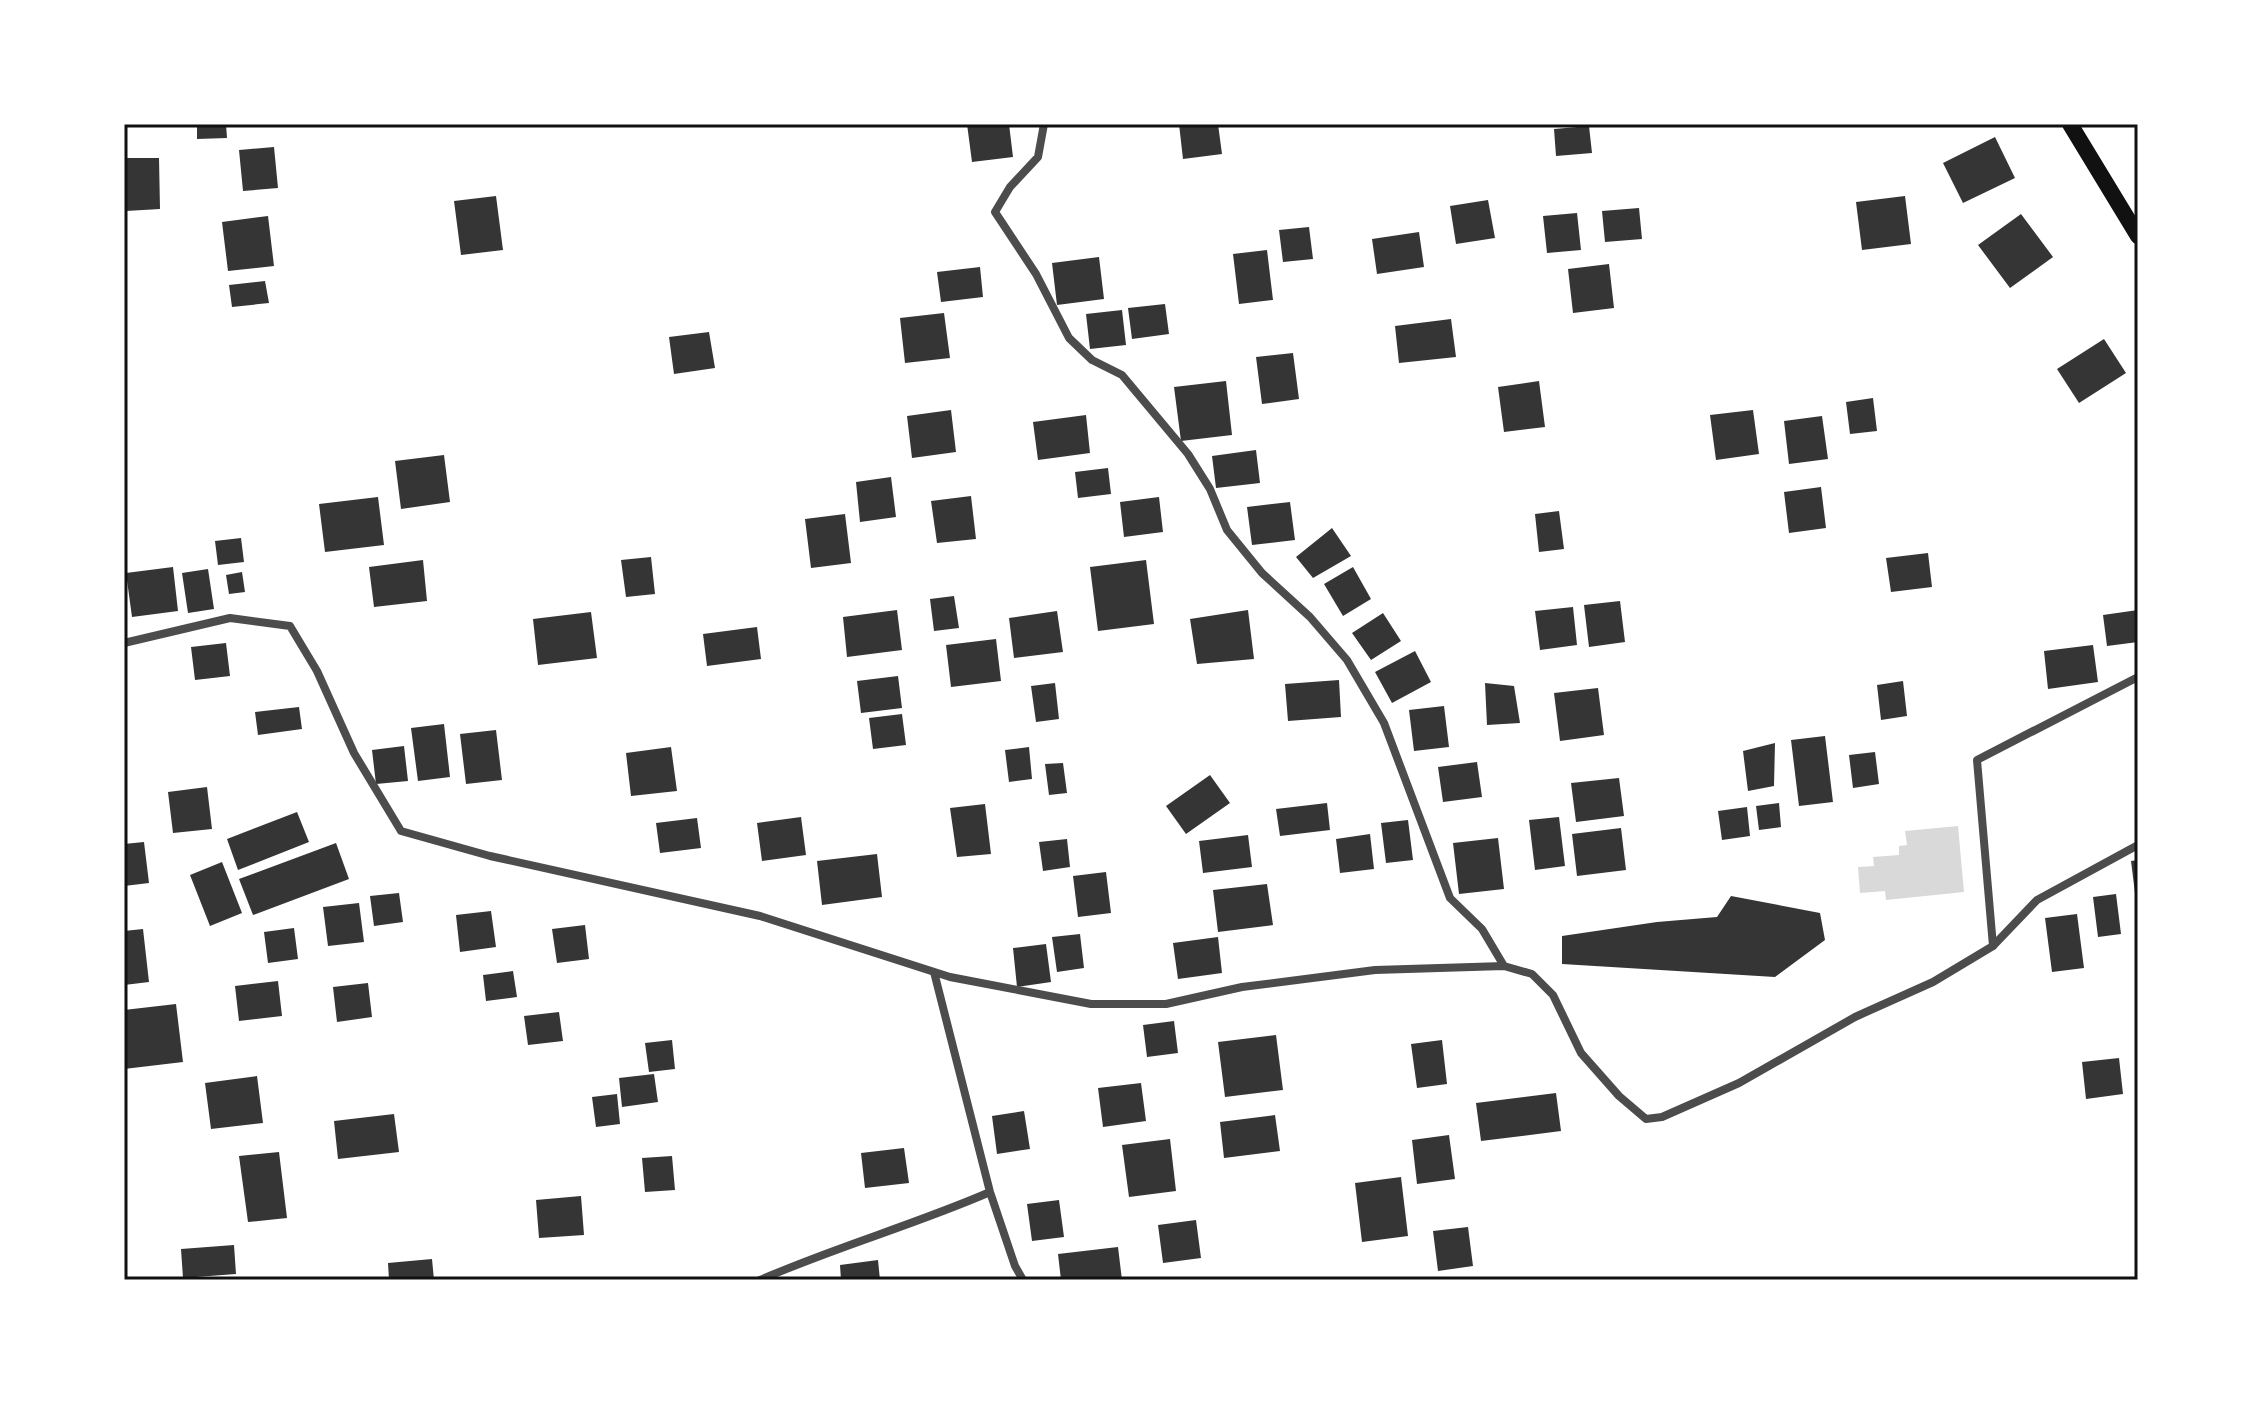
<svg xmlns="http://www.w3.org/2000/svg" width="2262" height="1404" viewBox="0 0 2262 1404" font-family="'Exo 2',sans-serif">
<rect width="100%" height="100%" fill="#fff"/>
<path fill="#d9d9d9" d="M1958,826L1964,892L1886,900L1885,891L1860,893L1858,867L1874,866L1873,857L1899,855V846L1907,845L1905,831Z"/>
<path fill="#353535" d="M197,124H226L227,138L197,139Z
M967,124H1009L1013,157L972,162Z
M1179,124H1218L1222,154L1183,159Z
M1589,126L1592,153L1556,156L1554,129Z
M1995,137L2015,178L1963,203L1943,163Z
M274,147L278,188L243,191L239,150Z
M124,158H159L160,209L126,211Z
M496,196L503,250L461,255L454,201Z
M1905,196L1911,244L1862,250L1856,202Z
M1488,200L1495,238L1456,244L1450,206Z
M1639,208L1642,239L1605,242L1602,211Z
M1577,213L1581,250L1547,253L1543,216Z
M2021,214L2053,257L2010,288L1978,245Z
M268,216L274,266L228,271L222,222Z
M1309,227L1313,259L1283,262L1279,230Z
M1419,232L1424,267L1377,274L1372,239Z
M1267,250L1273,300L1239,304L1233,254Z
M1099,257L1104,299L1057,305L1052,263Z
M1609,264L1614,308L1573,313L1568,269Z
M980,267L983,297L941,302L937,272Z
M265,281L269,303L232,307L229,285Z
M1165,304L1169,334L1132,339L1128,308Z
M1122,310L1126,345L1090,349L1086,314Z
M944,313L950,358L905,363L900,318Z
M1451,319L1456,357L1399,363L1395,326Z
M709,332L715,368L674,374L669,337Z
M2104,339L2126,373L2079,403L2057,369Z
M1293,353L1299,399L1262,404L1256,357Z
M1226,381L1232,435L1181,441L1174,387Z
M1539,381L1545,427L1504,432L1498,387Z
M1873,398L1877,431L1850,434L1846,402Z
M951,410L956,452L912,458L907,416Z
M1753,410L1759,454L1716,460L1710,415Z
M1086,415L1090,453L1038,460L1033,422Z
M1822,416L1828,459L1789,464L1784,421Z
M1256,450L1260,483L1216,488L1212,456Z
M444,455L450,502L401,509L395,461Z
M1108,468L1111,494L1078,498L1075,472Z
M891,477L896,517L860,522L856,482Z
M1821,487L1826,528L1789,533L1784,492Z
M971,496L976,539L937,543L931,501Z
M378,497L384,545L325,552L319,504Z
M1159,497L1163,532L1124,537L1120,502Z
M1290,502L1295,540L1252,545L1247,507Z
M1559,511L1564,549L1539,552L1535,514Z
M845,514L851,563L811,568L805,519Z
M1332,528L1351,556L1313,578L1296,557Z
M241,538L244,562L218,565L215,541Z
M1928,553L1932,587L1891,592L1886,558Z
M651,557L655,594L626,597L621,560Z
M423,560L427,601L374,607L369,567Z
M1146,560L1154,624L1098,631L1090,567Z
M173,567L178,611L132,617L126,573Z
M1353,567L1371,599L1343,616L1324,584Z
M208,569L214,609L188,613L182,573Z
M242,572L245,592L229,594L226,575Z
M954,596L959,628L934,631L930,599Z
M1620,601L1625,642L1589,647L1584,605Z
M1573,607L1577,645L1540,650L1535,611Z
M897,610L902,650L847,657L843,617Z
M1248,610L1254,659L1197,664L1190,619Z
M2138,610V642L2107,646L2103,615Z
M1057,611L1063,652L1014,658L1009,618Z
M591,612L597,658L538,665L533,619Z
M1383,613L1401,641L1371,660L1352,633Z
M757,627L761,659L707,666L703,634Z
M996,639L1001,681L951,687L946,645Z
M226,643L230,676L195,680L191,647Z
M2093,645L2098,682L2048,689L2044,651Z
M1415,651L1431,682L1392,703L1375,672Z
M898,676L902,708L861,713L857,681Z
M1339,680L1341,717L1288,721L1285,684Z
M1903,681L1907,716L1881,720L1877,685Z
M1055,683L1059,719L1036,722L1031,686Z
M1485,683L1514,686L1520,723L1487,725Z
M1598,688L1604,735L1560,741L1554,693Z
M1444,706L1449,747L1414,751L1409,710Z
M299,707L302,729L258,735L255,712Z
M902,714L906,745L873,749L869,718Z
M444,724L450,777L418,781L411,728Z
M496,730L502,780L466,784L460,734Z
M1825,736L1833,802L1799,806L1791,740Z
M1775,743L1774,786L1748,791L1743,751Z
M404,746L408,781L376,784L372,750Z
M671,747L677,791L631,796L626,753Z
M1029,747L1032,779L1009,782L1005,750Z
M1875,752L1879,784L1853,788L1849,755Z
M1477,762L1482,797L1443,802L1438,767Z
M1063,763L1067,793L1049,795L1045,764Z
M1210,775L1230,803L1186,834L1166,806Z
M1619,778L1624,816L1576,822L1571,783Z
M207,787L212,829L173,833L168,792Z
M1327,803L1330,830L1280,836L1276,809Z
M1779,803L1781,827L1759,830L1756,806Z
M985,804L991,854L957,857L950,808Z
M1747,807L1750,836L1722,840L1718,811Z
M297,812L309,842L238,870L227,839Z
M801,817L806,855L762,861L757,823Z
M1559,817L1565,866L1535,870L1529,820Z
M697,818L701,848L660,853L656,823Z
M1408,820L1413,860L1386,863L1381,823Z
M1621,828L1626,870L1577,876L1572,834Z
M1370,834L1374,869L1340,873L1336,839Z
M1248,835L1252,867L1203,873L1199,841Z
M1498,838L1504,889L1459,894L1453,843Z
M1067,839L1070,867L1043,871L1039,842Z
M144,842L149,883L124,886V844Z
M336,843L349,879L253,915L239,879Z
M877,854L882,897L822,905L817,861Z
M2138,860V901H2136L2131,861Z
M222,862L242,913L210,926L190,875Z
M1106,872L1111,913L1078,917L1073,876Z
M1267,884L1273,925L1218,932L1213,890Z
M399,893L403,922L374,926L370,896Z
M2116,894L2121,934L2098,937L2093,897Z
M1731,896L1820,913L1825,940L1775,977L1562,964V936L1657,922L1717,917Z
M359,903L364,942L328,946L323,907Z
M491,911L496,947L460,952L456,915Z
M2077,914L2084,968L2052,972L2045,918Z
M585,925L589,959L557,963L552,929Z
M294,928L298,959L268,963L264,932Z
M143,929L149,982L124,985V931Z
M1080,934L1084,968L1057,972L1052,937Z
M1218,937L1222,973L1178,979L1173,943Z
M1046,944L1051,982L1017,987L1013,948Z
M513,971L517,997L486,1001L483,975Z
M278,981L282,1016L239,1021L235,986Z
M368,983L372,1017L337,1022L333,987Z
M176,1004L183,1062L124,1069V1010Z
M559,1012L563,1041L528,1045L524,1016Z
M1174,1021L1178,1053L1147,1057L1143,1025Z
M1276,1035L1283,1090L1225,1097L1218,1042Z
M672,1040L675,1069L649,1072L645,1043Z
M1442,1040L1447,1084L1417,1088L1411,1044Z
M2119,1058L2123,1094L2086,1099L2082,1062Z
M654,1074L658,1102L622,1107L619,1078Z
M257,1076L263,1123L211,1129L205,1083Z
M1141,1083L1146,1121L1103,1127L1098,1088Z
M1556,1093L1561,1131L1481,1141L1476,1103Z
M617,1094L620,1124L596,1127L592,1097Z
M1024,1111L1030,1149L997,1154L992,1116Z
M394,1114L399,1152L338,1159L334,1121Z
M1275,1115L1280,1151L1224,1158L1220,1122Z
M1449,1135L1455,1179L1417,1184L1412,1140Z
M1170,1139L1176,1191L1129,1197L1122,1145Z
M904,1148L909,1183L865,1188L861,1153Z
M279,1152L287,1218L248,1222L239,1156Z
M672,1156L675,1190L645,1192L642,1158Z
M1401,1177L1408,1236L1362,1242L1355,1183Z
M581,1196L584,1235L539,1238L536,1200Z
M1059,1200L1064,1237L1032,1241L1027,1204Z
M1196,1220L1201,1258L1163,1263L1158,1225Z
M1468,1227L1473,1266L1438,1271L1433,1231Z
M234,1245L236,1274L183,1278L181,1249Z
M1118,1247L1122,1280H1061L1058,1254Z
M432,1259L434,1280H389L388,1263Z
M878,1260L880,1280H841L840,1265Z"/>
<g fill="none" stroke-linecap="round" stroke-linejoin="round">
<path stroke="#4c4c4c" stroke-width="8" d="M1044,124L1038,157L1010,187L995,212L1036,274L1069,338L1092,360L1122,375L1188,454L1210,489L1227,530L1262,573L1310,617L1347,660L1384,723L1450,898L1482,929L1504,966
M124,643L230,618L290,626L317,671L354,753L401,831L490,856L760,916L950,977L1091,1004H1166L1242,987L1375,970L1504,966L1532,974L1553,995L1581,1053L1619,1096L1646,1119L1662,1117L1739,1083L1855,1017L1933,982L1993,946L2037,900L2138,845
M1993,946L1977,760L2138,677
M934,972L990,1192L1015,1266L1023,1280
M760,1280C835,1247 914,1225 990,1192"/>
<path stroke="#111" stroke-width="16" d="M2070,124L2138,236"/>
</g>
<rect width="2262" height="1404" fill="none" stroke="#ffffff" stroke-width="252"/>
<rect x="126" y="126" width="2010" height="1152" fill="none" stroke="#111" stroke-width="3"/>
</svg>
